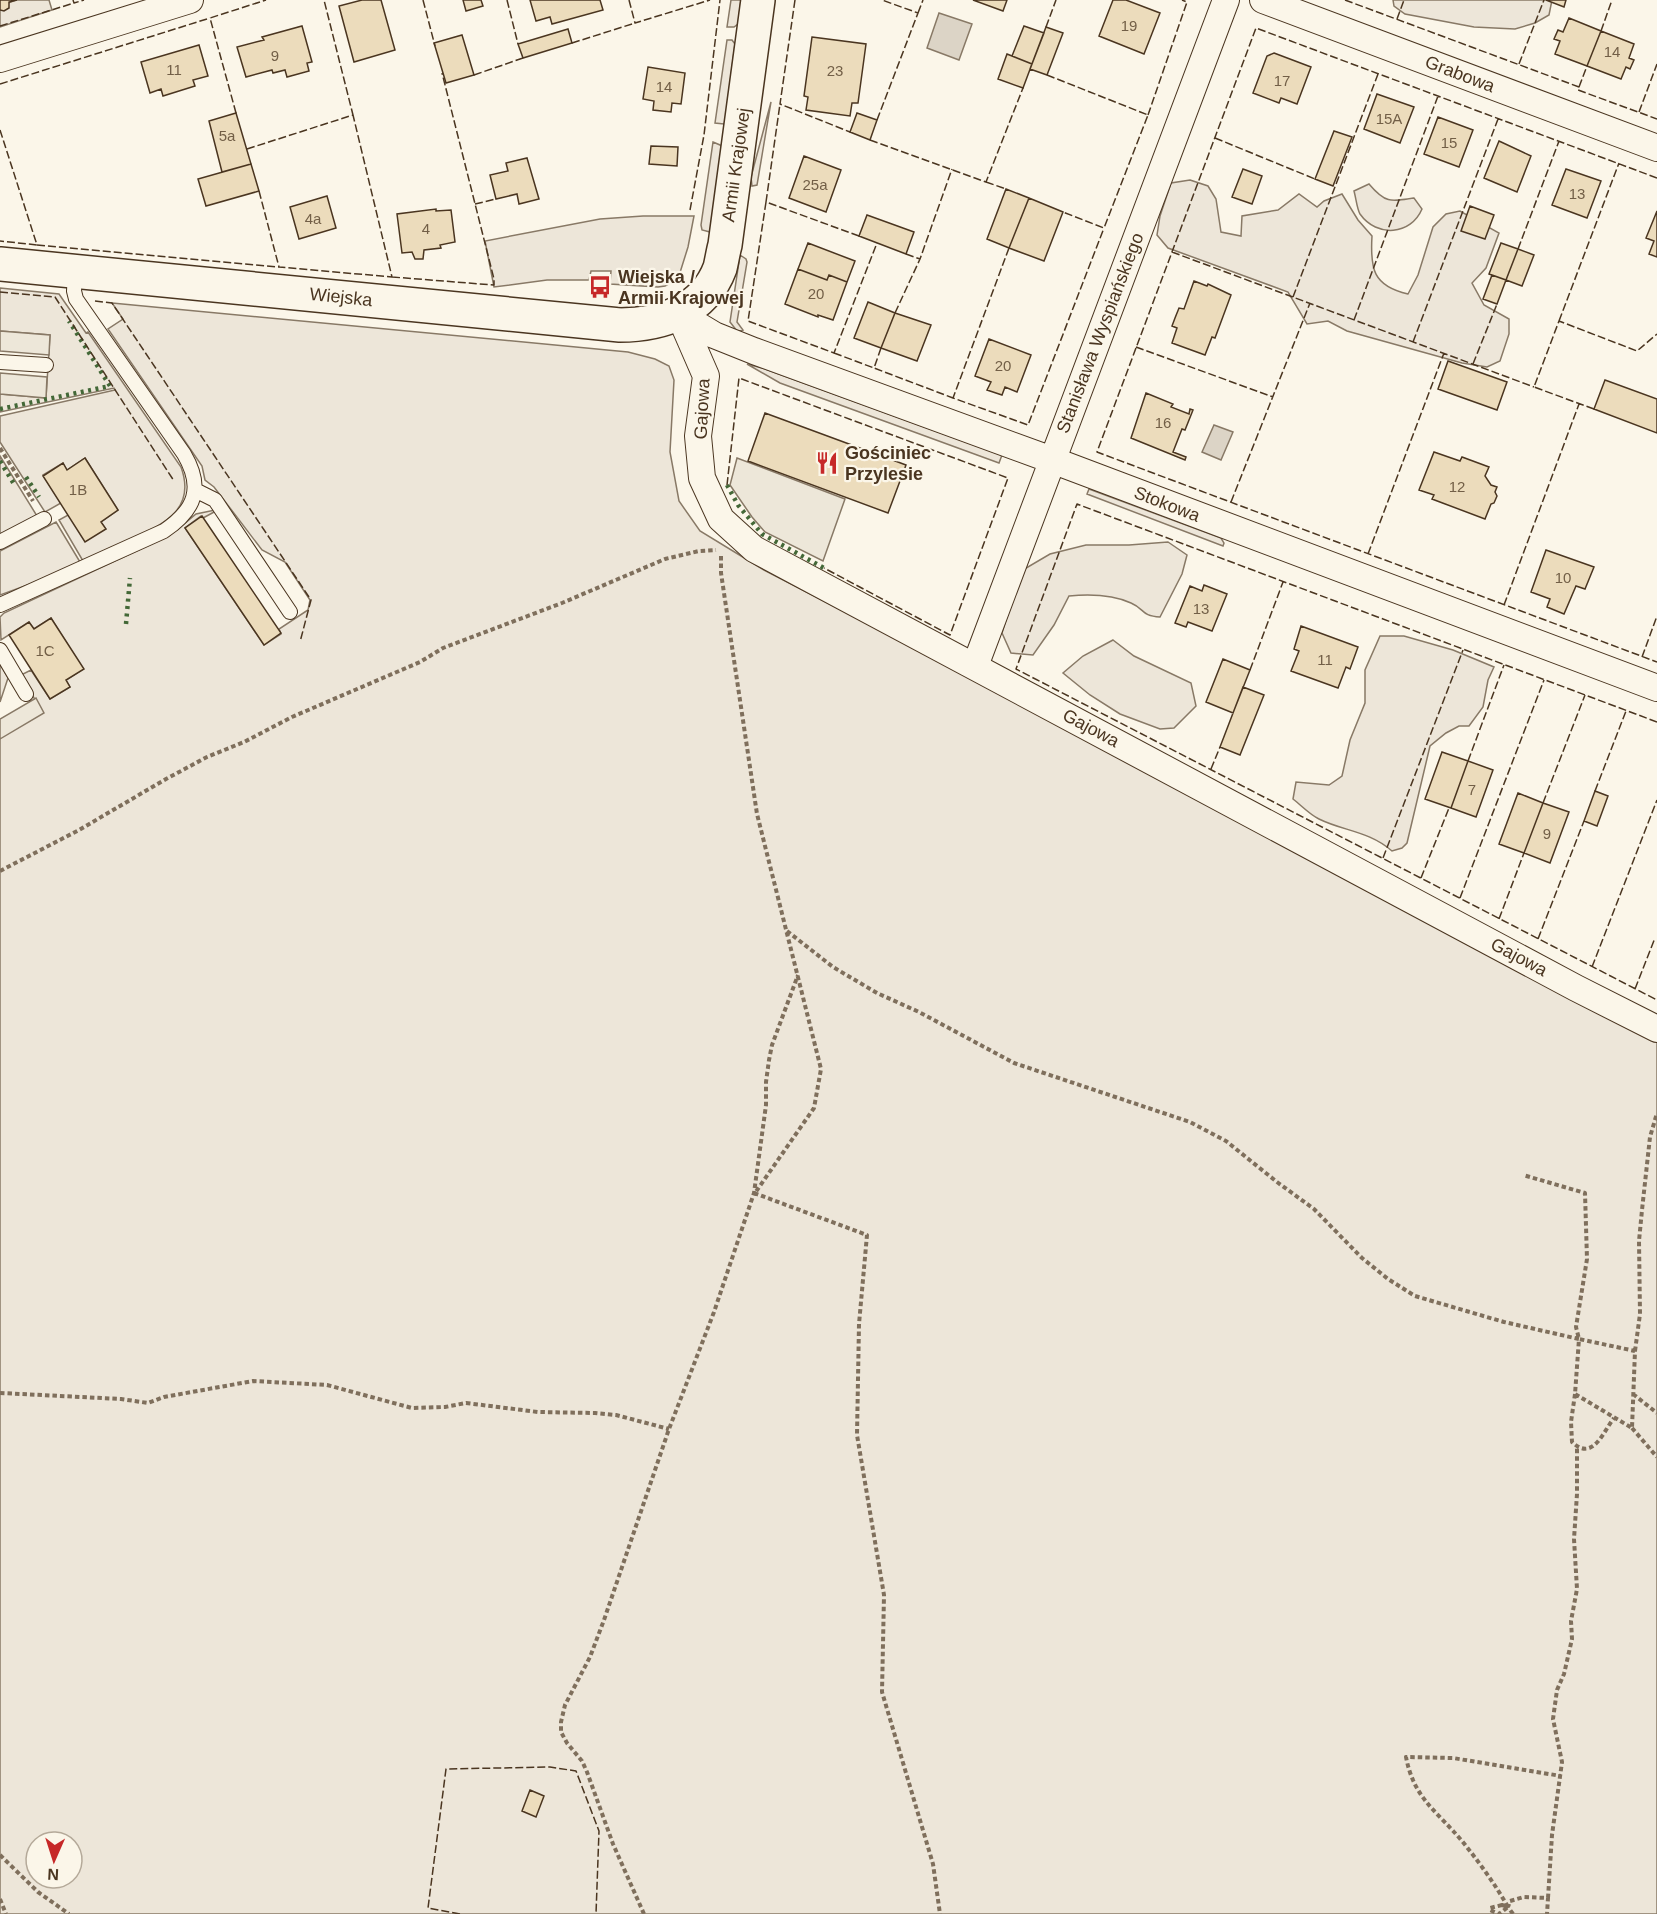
<svg xmlns="http://www.w3.org/2000/svg" width="1657" height="1914" viewBox="0 0 1657 1914" font-family="Arial,sans-serif">
<rect width="100%" height="100%" fill="#fbf6e9"/>
<path fill="#ede6d9" stroke="#887966" stroke-width="1.5" fill-rule="evenodd" d="M16,0H49L52,10L0,27V6Z
M731,0H741L738,24L734,27H727Z
M1393,0H1552L1549,15L1535,23L1515,29L1474,27L1405,14L1394,6Z
M727,40H732L735,44L725,122L724,124L715,123Z
M771,102L757,185L752,186L751,177Z
M713,142L720,145L722,147L711,225L710,232L702,230L701,225Z
M1190,180L1208,186L1216,199L1221,232L1241,236L1242,216L1278,210L1299,194L1317,207L1324,201L1342,194L1358,220L1372,236C1370,269 1373,286 1408,294L1418,275L1433,227L1446,214L1460,211L1499,233L1486,268L1472,283L1484,305L1509,319V334L1500,361L1487,367L1462,363L1347,331L1328,321L1307,324L1288,292L1168,248L1157,235L1160,216L1171,183Z
M1369,184C1385,203 1390,202 1414,198L1422,209C1411,235 1377,238 1360,214C1357,209 1356,198 1354,191Z
M643,216H694L688,247L678,279L665,286L658,287L610,284L611,271H591L589,280H547L494,287L485,241L600,219Z
M740,255L746,259L747,262L737,322L743,330L740,331H737L730,322Z
M0,288L59,294L86,333L88,332L181,467C196,508 166,523 134,538C117,545 100,553 83,561L59,520L68,515L105,528L101,522L118,510L85,458L67,470L63,463L43,475L61,503L45,512L0,442V416L115,390L114,388L0,412V394L46,398L50,335L0,331Z
M112,303L628,352L655,359L669,366L674,380L670,452L679,501L700,531L764,570L1657,1031V1914H0V734L42,712L21,675L31,670L50,699L70,687L66,680L83,669L51,618L34,629L29,622L1,640L0,617L4,613L151,544L177,530L196,514L215,510L216,511L203,518L201,516L185,528L264,645L281,634L279,629L308,610L310,600L285,562L262,550L214,487L205,480L202,466L108,329L123,319ZM36,1842H72V1878H36Z
M747,364L762,368L1002,455L999,463L780,383Z
M0,456L37,516L0,535Z
M1089,489L1221,538L1224,543L1223,546L1087,494Z
M56,522L80,562L33,583L0,595V551Z
M1168,542L1187,555L1182,574L1160,617C1141,616 1145,609 1131,603C1111,594 1090,594 1069,596L1054,625L1033,655L1011,653L1002,633L1021,571L1050,554L1086,545H1129Z
M1380,636H1404L1453,650L1494,667L1488,680L1483,707L1469,726H1459L1446,733L1430,746L1407,843L1402,848L1392,851C1369,831 1343,831 1319,819C1309,814 1301,805 1293,799L1296,782L1329,785L1342,776L1350,740L1365,703V670Z
M1113,640L1134,656L1191,683L1196,706L1174,728L1160,729L1120,714L1090,695L1063,673L1083,656Z
M0,664L8,678L0,702Z"/>
<path fill="#ede7d9" stroke="#887966" stroke-width="1.5" d="M0,331L50,335L49,355L0,351Z
M0,373L47,377L46,398L0,394Z
M737,458L845,499L823,561L765,532L752,517L730,485Z
M36,698L44,713L0,739V719Z"/>
<path fill="#dcd4c6" stroke="#887966" stroke-width="1.5" d="M939,13L972,24L959,60L927,48Z
M1214,425L1233,432L1221,460L1202,452Z"/>
<path fill="#ecdcbc" stroke="#4a3520" stroke-width="1.5" d="M0,0H17L9,2V8L4,11L0,10Z
M362,0H381L395,50L354,62L339,6Z
M463,0H481L483,6L466,11Z
M530,0H600L603,10L552,24L550,17L536,21Z
M973,0H1007L1003,11Z
M1113,0H1126L1160,13L1144,54L1099,36Z
M1546,0H1566L1564,7Z
M1569,18L1601,31L1587,66L1555,54L1560,41L1554,39L1558,30L1563,32Z
M302,26L312,62L307,63L309,71L287,77L285,70L273,73L272,70L246,77L237,47L264,40L262,37Z
M1024,26L1044,33L1032,64L1012,56Z
M1046,27L1063,33L1047,75L1030,69Z
M568,29L572,43L523,58L518,44Z
M1601,31L1634,44L1629,58L1634,60L1630,69L1626,67L1621,79L1587,66Z
M462,35L474,75L446,83L434,43Z
M812,37L866,44L858,103H852L850,116L806,110L808,97L804,96Z
M199,45L208,76L193,80L195,86L163,96L161,89L150,93L141,62Z
M1274,53L1311,67L1297,104L1281,98L1279,103L1253,93L1267,56Z
M1007,54L1032,64L1023,88L998,79Z
M648,67L685,73L681,104L672,103L671,112L653,110L654,101L643,99Z
M1377,94L1414,107L1400,143L1364,129Z
M236,113L251,164L222,172L209,121Z
M857,113L877,120L870,140L850,132Z
M1438,117L1473,130L1459,167L1424,154Z
M1334,131L1352,137L1333,186L1315,179Z
M1499,141L1531,156L1517,192L1484,178Z
M651,146L678,147L677,166L649,164Z
M804,156L841,170L826,212L789,198Z
M527,158L539,199L519,204L517,194L496,199L490,175L508,171L506,163Z
M251,164L259,191L206,206L198,179Z
M1243,169L1262,176L1252,204L1232,197Z
M1566,169L1601,181L1587,218L1552,205Z
M1006,189L1029,198L1009,248L987,239Z
M327,196L336,228L299,239L290,207Z
M1029,198L1063,212L1044,261L1009,248Z
M1470,206L1494,215L1485,239L1461,231Z
M436,209V211L451,210L455,242L440,245L441,248L424,250L423,259H415L412,252L402,253L397,214Z
M1657,211V257L1649,254L1654,241L1646,238Z
M867,215L914,232L906,254L859,236Z
M808,243L855,261L847,282L829,275L827,280L798,269Z
M1501,243L1518,249L1506,280L1489,274Z
M1518,249L1534,255L1522,286L1506,280Z
M798,269L827,280L829,275L847,282L833,320L818,315V317L785,304Z
M1492,275L1506,280L1497,304L1483,299Z
M1194,281L1207,286L1208,284L1231,295L1215,338L1212,337L1205,355L1172,343L1177,328L1172,326L1175,318L1179,308L1184,309Z
M868,302L895,313L881,348L854,338Z
M895,313L931,325L917,361L881,348Z
M989,339L1031,355L1017,392L1005,387L1002,395L987,390L991,382L975,376Z
M1448,361L1507,382L1497,410L1438,389Z
M1605,380L1657,399V433L1594,409Z
M1146,393L1173,404L1171,407L1189,414L1190,409L1193,410L1185,430L1182,429L1173,452L1186,457L1185,460L1131,438Z
M765,413L906,465L888,513L748,461Z
M1434,452L1460,461L1462,457L1489,467L1485,476L1491,485L1497,487L1495,492L1497,496L1494,503L1491,504L1485,519L1432,499L1434,495L1419,490Z
M85,458L118,510L101,522L106,529L85,542L43,476L63,463L67,470Z
M202,516L281,633L264,645L185,528Z
M1546,550L1594,567L1585,589L1576,586L1564,614L1547,607L1550,599L1531,592Z
M1204,585L1227,594L1212,631L1188,622L1186,627L1175,623L1190,586L1202,591Z
M51,618L84,669L66,680L70,687L50,699L9,635L29,622L34,629Z
M1301,626L1358,647L1350,669L1346,667L1338,688L1291,671L1299,651L1294,649Z
M1223,659L1250,670L1233,713L1206,702Z
M1243,687L1264,695L1240,755L1220,747Z
M1442,752L1468,761L1451,808L1425,799Z
M1468,761L1493,770L1476,817L1451,808Z
M1595,791L1608,796L1597,826L1584,821Z
M1518,793L1543,803L1524,853L1499,844Z
M1543,803L1569,812L1550,863L1524,853Z
M530,1790L544,1796L536,1817L522,1811Z"/>
<g fill="none" stroke-linecap="round" stroke-linejoin="round">
<g stroke="#4a3520" stroke-width="16">
<path id="lane" d="M0,362L46,365
M195,490L215,500L290,612
M0,542L44,519
M0,605L164,531C195,510 204,488 184,454L76,299L74,291L75,271
M0,650L26,694"/>
</g>
<g stroke="#4a3520" stroke-width="28">
<path id="street" d="M1263,0L1657,148
M0,59L190,0
M679,314L706,376L698,436L702,478L721,519L754,549L1576,988L1657,1029
M679,314L714,335L754,351L1052,460L1657,688
M975,666L1226,0"/>
</g>
<g stroke="#4a3520" stroke-width="36">
<path id="secondary" d="M0,264L620,325C661,325 704,311 720,268C722,260 723,252 725,245L758,0"/>
</g>
<path stroke="#7f6f5c" stroke-width="4" stroke-dasharray="4.5 3" stroke-linecap="butt" d="M0,448L33,501
M721,556V573L757,814L821,1069L814,1108L755,1193
M0,871L79,830L166,779L207,757L244,742L292,717L420,662L443,648L562,603L665,559L699,551L716,550
M787,931L833,967L877,993L919,1012L1014,1063L1190,1122L1226,1141L1277,1182L1314,1209L1362,1258L1388,1279L1415,1296L1504,1322L1579,1339L1575,1394L1632,1428L1635,1351L1579,1339L1576,1327L1587,1259L1585,1193L1523,1175
M754,1193L867,1235L859,1324L857,1435L884,1595L882,1692L933,1864L940,1914
M1635,1351L1640,1314L1639,1241L1642,1210L1650,1137L1657,1113
M0,1393L121,1399L148,1403L164,1397L253,1381L327,1385L412,1408L445,1407L466,1403L538,1412L595,1413L616,1415L669,1429
M1575,1394L1571,1422L1572,1442C1593,1462 1603,1432 1614,1418
M1633,1394L1657,1413
M1632,1428L1657,1457
M0,1855L38,1892L69,1914
M1548,1898L1552,1835L1562,1762L1553,1719L1557,1690L1564,1674L1572,1639L1571,1621L1577,1589L1574,1539L1577,1494V1447
M0,1899L6,1914
M1502,1905L1508,1907L1499,1914L1490,1910V1908Z
M1508,1907C1495,1884 1479,1862 1462,1841C1437,1811 1414,1799 1406,1757L1453,1758L1561,1776
M644,1914L613,1844L587,1772L582,1761L567,1743L561,1732V1722L565,1705L590,1657L604,1620L669,1429L714,1312L754,1193L766,1105V1082L769,1060L772,1045L798,975
M1513,1914L1508,1907L1510,1901L1524,1897L1548,1898L1547,1914"/>
<use href="#lane" stroke="#fbf6e9" stroke-width="14"/>
<use href="#street" stroke="#fbf6e9" stroke-width="26"/>
<use href="#secondary" stroke="#fbf6e9" stroke-width="33"/>
<path stroke="#436837" stroke-width="4.5" stroke-dasharray="3 4.5" stroke-linecap="butt" d="M0,409L110,386L69,321
M0,461L14,484
M26,477L39,497
M727,485L738,505L762,534L824,568
M126,624L130,578"/>
<path stroke="#4a3520" stroke-width="1.5" stroke-dasharray="8 3" stroke-linecap="butt" d="M73,0L74,3L84,0
M423,0L435,46
M507,0L518,44
M629,0L635,23L710,0
M795,0L780,104L850,132
M1345,0L1579,87L1578,90L1657,119
M918,13L923,0
M1397,19L1404,0
M0,26L74,3
M1046,27L1056,0
M1601,31L1612,0
M572,43L635,23
M1519,64L1544,0
M474,75L523,58
M1047,75L1148,115L1104,228L1063,212
M0,84L210,18
M1579,87L1587,66
M1639,112L1657,64
M236,113L210,18L266,0
M1148,115L1187,2L1182,0
M877,120L918,13L882,0
M0,130L37,245L0,241
M1215,138L1315,179
M870,140L986,182L1023,88
M247,149L353,115L324,0
M1657,178L1256,28L1097,452L1657,662
M986,182L1006,189
M259,191L279,267L392,277L353,115
M766,202L780,104
M475,204L496,199
M690,210L704,135L720,0
M859,236L766,202L748,321L834,353L877,243
M37,245L279,267
M1009,248L953,398L1028,425L1104,228
M1518,249L1559,141
M1172,252L1534,387
M906,254L920,259
M392,277L494,285V279L442,73
M0,292L55,297L174,481
M1293,297L1378,74
M95,301L112,303L311,600L300,642
M895,313L920,259L952,169
M1354,320L1438,96
M1559,321L1619,163
M1413,342L1498,119
M1136,347L1273,397
M881,348L874,368L953,398
M834,353L874,368
M1473,364L1497,304
M1594,409L1534,387L1559,321L1637,351L1657,334
M727,485L739,378L1008,478L950,635L824,568
M1231,502L1310,303
M1368,554L1444,353
M1504,605L1579,404
M1642,657L1657,616
M1250,670L1283,582
M1657,722L1077,504L1016,669L1657,1000
M1468,761L1504,665
M1211,769L1220,747
M1595,791L1626,711
M1543,803L1585,695
M1383,858L1463,650
M1421,878L1449,808
M1460,898L1544,680
M1499,919L1524,853
M1538,939L1584,821
M1592,967L1657,800
M1635,989L1655,938
M460,1914L428,1908L446,1769L550,1767L576,1771L599,1831L596,1914"/>
</g>
<defs>
<g id="bus-bare" transform="scale(1.8)"><path d="M-5-6H5V4H4V6H2V4H-2V6H-4V4H-5ZM-3.5-4V0h7V-4ZM-3.5 1.2v1.5H-2V1.2ZM2 1.2v1.5H3.5V1.2Z" fill="#c62828" stroke="#fbf6e9" stroke-width="2.5" paint-order="stroke"/></g>
<g id="restaurant-bare" transform="scale(1.8)"><path d="M-5-6h1v4h1v-4h1v4h1v-4h1v5L-1.5 .5V6h-2V.5L-5-1ZM5-6V6H3V1.5H1.5Q1.5-4 5-6Z" fill="#c62828" stroke="#fbf6e9" stroke-width="2.5" paint-order="stroke"/></g>
</defs>
<g fill-rule="evenodd">
<use href="#bus-bare" x="600" y="287"/>
<use href="#restaurant-bare" x="827" y="463"/>
</g>
<g text-anchor="middle" dominant-baseline="central" stroke-width="4.5" stroke-linejoin="round" paint-order="stroke">
<g font-size="15" fill="#725f47">
<text x="1129" y="25">19</text>
<text x="1612" y="51">14</text>
<text x="275" y="55">9</text>
<text x="174" y="69">11</text>
<text x="835" y="70">23</text>
<text x="1282" y="80">17</text>
<text x="664" y="86">14</text>
<text x="1389" y="118">15A</text>
<text x="227" y="135">5a</text>
<text x="1449" y="142">15</text>
<text x="815" y="184">25a</text>
<text x="1577" y="193">13</text>
<text x="313" y="218">4a</text>
<text x="426" y="228">4</text>
<text x="816" y="293">20</text>
<text x="1003" y="365">20</text>
<text x="1163" y="422">16</text>
<text x="1457" y="486">12</text>
<text x="78" y="489">1B</text>
<text x="1563" y="577">10</text>
<text x="1201" y="608">13</text>
<text x="45" y="650">1C</text>
<text x="1325" y="659">11</text>
<text x="1472" y="789">7</text>
<text x="1547" y="833">9</text>
</g>
<g font-size="18" fill="#4a3520" stroke="#fbf6e9">
<text transform="translate(1460 74) rotate(21)">Grabowa</text>
<text transform="translate(736 165) rotate(-82)">Armii Krajowej</text>
<text transform="translate(341 297) rotate(6)">Wiejska</text>
<text transform="translate(1100 333) rotate(-69)">Stanisława Wyspiańskiego</text>
<text transform="translate(702 409) rotate(-87)">Gajowa</text>
<text transform="translate(1167 504) rotate(21)">Stokowa</text>
<text transform="translate(1091 728) rotate(28)">Gajowa</text>
<text transform="translate(1519 957) rotate(28)">Gajowa</text>
</g>
<g font-size="18" font-weight="bold" fill="#4a3520" stroke="#fbf6e9" text-anchor="start">
<text x="618" y="277">Wiejska /<tspan x="618" dy="21">Armii Krajowej</tspan></text>
<text x="845" y="453">Gościniec<tspan x="845" dy="21">Przylesie</tspan></text>
</g>
</g>
<g transform="translate(54 1860) rotate(183)"><circle r="28" fill="#fbf6e9" stroke="#b4a999" stroke-width="1.5"/>
<path d="M0-4.5L10 22L0 15L-10 22Z" fill="#c62828"/>
<text y="-9" font-size="16" font-weight="bold" text-anchor="middle" fill="#4a3520">N</text>
</g>
</svg>
